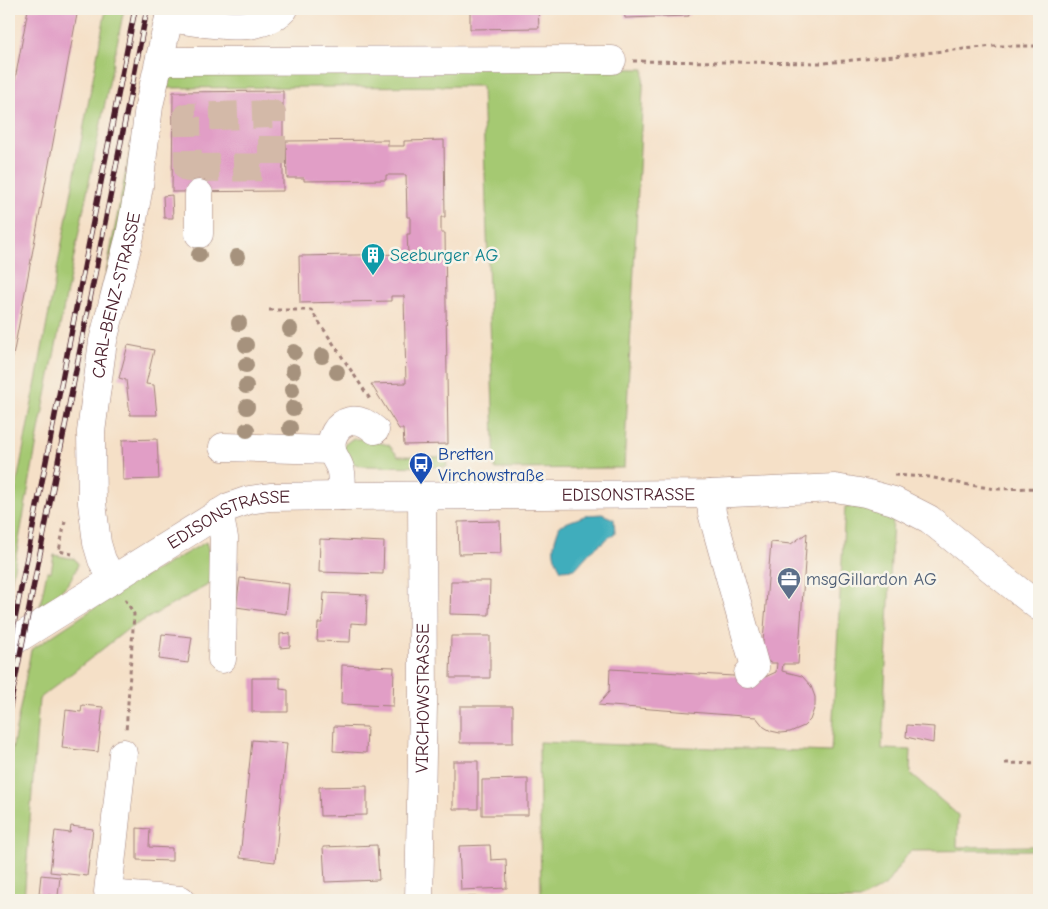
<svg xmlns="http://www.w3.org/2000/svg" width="1048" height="909" viewBox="0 0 1048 909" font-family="'Comic Neue',sans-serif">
<rect width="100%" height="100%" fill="#f7f3e8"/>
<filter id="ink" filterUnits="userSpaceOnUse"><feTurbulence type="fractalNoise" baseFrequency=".02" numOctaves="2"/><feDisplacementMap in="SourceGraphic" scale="10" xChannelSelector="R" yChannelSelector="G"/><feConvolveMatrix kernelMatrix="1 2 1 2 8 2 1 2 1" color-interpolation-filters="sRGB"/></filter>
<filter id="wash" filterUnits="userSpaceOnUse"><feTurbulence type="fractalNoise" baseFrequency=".0096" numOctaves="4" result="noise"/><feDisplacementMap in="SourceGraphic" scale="20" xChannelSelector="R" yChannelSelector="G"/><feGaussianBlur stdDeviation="1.12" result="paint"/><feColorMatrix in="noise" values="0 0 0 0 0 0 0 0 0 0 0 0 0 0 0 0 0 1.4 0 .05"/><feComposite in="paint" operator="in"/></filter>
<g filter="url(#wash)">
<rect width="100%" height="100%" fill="#f5e0c7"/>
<path fill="#a5c972" stroke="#78744e" d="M106,9H124L40,425L9,595V525Z
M158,9L130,184L100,298L105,278Z
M173,63L644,69L624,468L495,469L482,86L166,88Z
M352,439H364L389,445L398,456L446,457L447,467L362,466L343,460L344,445Z
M845,507L865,508L893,517L882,749L911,750L910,773L958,815L957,847L1035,846L1039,835V850L910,851L885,886L859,900H541L539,742L831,752Z
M206,542L217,580L128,629L39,699L24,900H9V766L31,650L123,589Z
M54,555L75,559L78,564C72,584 58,595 40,606L47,571L51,572Z"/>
<path fill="#3fadbc" stroke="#446674" d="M602,514L614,519L615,533L591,551L575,569L561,570C550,551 553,545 560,525L587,515Z"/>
<g id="blocks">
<path fill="#e19ec6" d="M28,9H78L10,372L9,95L12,96Z
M470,9H538L539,28L470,29Z
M624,9H688L689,16L625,18Z
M283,91V191L172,192L173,92Z
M388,140V146H404V141L444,140L445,217H441V233H445L448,444L404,445L403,429H399L371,384L406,383L404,296H391V301L300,303L299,256L408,254L407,234H410V217H407L406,175H386V180L304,181V178H287L286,141Z
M172,195L173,218H164L163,196Z
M128,345L154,350L146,384L154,385L157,415H130L126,380L119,378Z
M157,439L159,479L123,480L122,440Z
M500,521L501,553L459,554L458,522Z
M807,533L798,664H783L782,671L802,676L811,686L815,697V706L810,720L804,726L790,732L780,733L771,731L764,727L756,717L598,705L609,692L610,669L751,677L757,685L763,678L776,672L777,663H770L762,654L771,542L791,544Z
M320,539L384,542L383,574L319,572Z
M240,578L289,584L286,614L236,607Z
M451,581H490L489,615L450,614Z
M324,593L367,595L366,624L351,623L350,642L317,641L318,623H322Z
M290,633V647L280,648V634Z
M162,634L192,637L188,663L159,659Z
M451,636H490V678H450Z
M342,665L394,667L393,706L341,704Z
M252,678H280V689L288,690V712H252Z
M82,705L103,707L98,752L62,748L66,710L81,712Z
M460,706H513V743H460Z
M907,725L934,727L933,743L906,737Z
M334,726L367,727L366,753L333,751Z
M252,740L287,743L275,862L240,858Z
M453,761H478V809H453Z
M528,779V815H482V780Z
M367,786V815L320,816L319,787Z
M71,826L93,829L87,876L50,872L55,831L70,833Z
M137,828L150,829L149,847L172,848V861L137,860Z
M377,845L379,880L325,882L323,847Z
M490,845L491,860L506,859L507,888L461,890L459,846Z
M41,875L60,877L58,896L39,894Z
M456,897H481L482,900H456Z"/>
</g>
</g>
<g filter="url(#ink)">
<use href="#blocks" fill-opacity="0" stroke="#a08079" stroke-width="1"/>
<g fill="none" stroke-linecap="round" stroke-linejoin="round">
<path stroke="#d3b9a8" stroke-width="28" stroke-dasharray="28 14" stroke-linecap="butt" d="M198,168H188L187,117L272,114V167L198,168L199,194"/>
<g stroke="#a08079" stroke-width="29">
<g id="minor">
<path d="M169,18C203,22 258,37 284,9"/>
<path d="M160,61L612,60"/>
<path d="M199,194V234"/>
<path d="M223,447L332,450"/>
<path d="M710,494L712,513L755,667L748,674"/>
<path d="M342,496C341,487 343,476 340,468C338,462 334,457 332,451C329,438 337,424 350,421C360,419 368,424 375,430"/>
<path d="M219,513L224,538L222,659"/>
<path id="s1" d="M113,580L102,560L97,543L92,503L91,432L103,341L130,236L139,186L149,106L171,9"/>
<path id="s2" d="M9,644L229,507L249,500L270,497L342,496L710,494L835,488L865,493L894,501L929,519L1039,607"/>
<path d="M123,753L108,892L120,895L181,900"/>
<path id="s3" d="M419,900L423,705L422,496"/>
</g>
</g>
<path stroke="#a08079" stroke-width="3" stroke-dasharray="4 4" stroke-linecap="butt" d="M633,61L824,63L994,46H1039
M269,310H311L370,399
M894,475L929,477L963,484L996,489L1039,488
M65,521L59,551L76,555
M125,599L134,614L126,732
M1005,763L1039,764"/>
<use href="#minor" stroke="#fff" stroke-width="28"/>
<g stroke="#4a1f2b" stroke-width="5.5">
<path id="rail" d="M9,649L135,9
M9,711L147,9"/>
</g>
<use href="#rail" stroke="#f7f3e8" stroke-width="4" stroke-dasharray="11" stroke-linecap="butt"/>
</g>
<g fill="#a6927d">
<circle cx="199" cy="255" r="8"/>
<circle cx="237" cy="257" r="8"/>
<circle cx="239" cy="323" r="8"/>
<circle cx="290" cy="329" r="8"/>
<circle cx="246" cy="345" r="8"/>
<circle cx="294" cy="352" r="8"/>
<circle cx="322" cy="356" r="8"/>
<circle cx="246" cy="365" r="8"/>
<circle cx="293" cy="371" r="8"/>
<circle cx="337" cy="372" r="8"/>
<circle cx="246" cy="386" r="8"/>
<circle cx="292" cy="390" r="8"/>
<circle cx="247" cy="407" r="8"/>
<circle cx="293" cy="408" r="8"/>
<circle cx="290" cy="428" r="8"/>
<circle cx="247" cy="430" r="8"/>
</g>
</g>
<defs>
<g id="building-pin" transform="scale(1.25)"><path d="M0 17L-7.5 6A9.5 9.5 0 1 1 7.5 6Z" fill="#0f9aa8" stroke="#f7f3e8"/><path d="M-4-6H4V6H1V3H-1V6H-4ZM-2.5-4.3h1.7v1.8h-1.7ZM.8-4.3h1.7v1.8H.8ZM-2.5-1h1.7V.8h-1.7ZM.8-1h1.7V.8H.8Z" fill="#fff"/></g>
<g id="bus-pin" transform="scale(1.25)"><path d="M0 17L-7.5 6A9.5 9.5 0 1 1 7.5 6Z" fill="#1a4fb4" stroke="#f7f3e8"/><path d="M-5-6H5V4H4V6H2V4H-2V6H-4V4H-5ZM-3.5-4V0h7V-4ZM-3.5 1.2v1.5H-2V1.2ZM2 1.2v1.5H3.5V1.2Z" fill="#fff"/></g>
<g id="office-pin" transform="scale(1.25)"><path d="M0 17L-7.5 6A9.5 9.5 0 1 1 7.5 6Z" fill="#5c6f8a" stroke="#f7f3e8"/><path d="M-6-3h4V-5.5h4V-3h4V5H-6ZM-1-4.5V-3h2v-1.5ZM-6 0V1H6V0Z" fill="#fff"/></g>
</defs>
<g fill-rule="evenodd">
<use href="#building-pin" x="373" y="255"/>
<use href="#bus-pin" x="421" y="464"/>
<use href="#office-pin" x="789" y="579"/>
</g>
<g text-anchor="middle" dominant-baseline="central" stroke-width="5" stroke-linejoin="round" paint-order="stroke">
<g font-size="18" fill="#0d838f" stroke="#f7f3e8" text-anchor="start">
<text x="390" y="255">Seeburger AG</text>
</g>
<g font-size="18" fill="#4a1f2b" stroke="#f7f3e8">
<text stroke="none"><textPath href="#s1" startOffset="291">CARL-BENZ-STRASSE</textPath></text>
<text stroke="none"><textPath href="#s2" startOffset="660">EDISONSTRASSE</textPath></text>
<text stroke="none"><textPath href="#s2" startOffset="255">EDISONSTRASSE</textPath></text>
<text stroke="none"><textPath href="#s3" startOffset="202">VIRCHOWSTRASSE</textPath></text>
</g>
<g font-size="18" fill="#164399" stroke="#f7f3e8" text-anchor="start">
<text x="438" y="454">Bretten<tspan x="438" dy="21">Virchowstraße</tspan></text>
</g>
<g font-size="18" fill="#4e5e75" stroke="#f7f3e8" text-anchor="start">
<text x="806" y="579">msgGillardon AG</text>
</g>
</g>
<rect width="1048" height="909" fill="none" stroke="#f7f3e8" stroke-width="30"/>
</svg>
